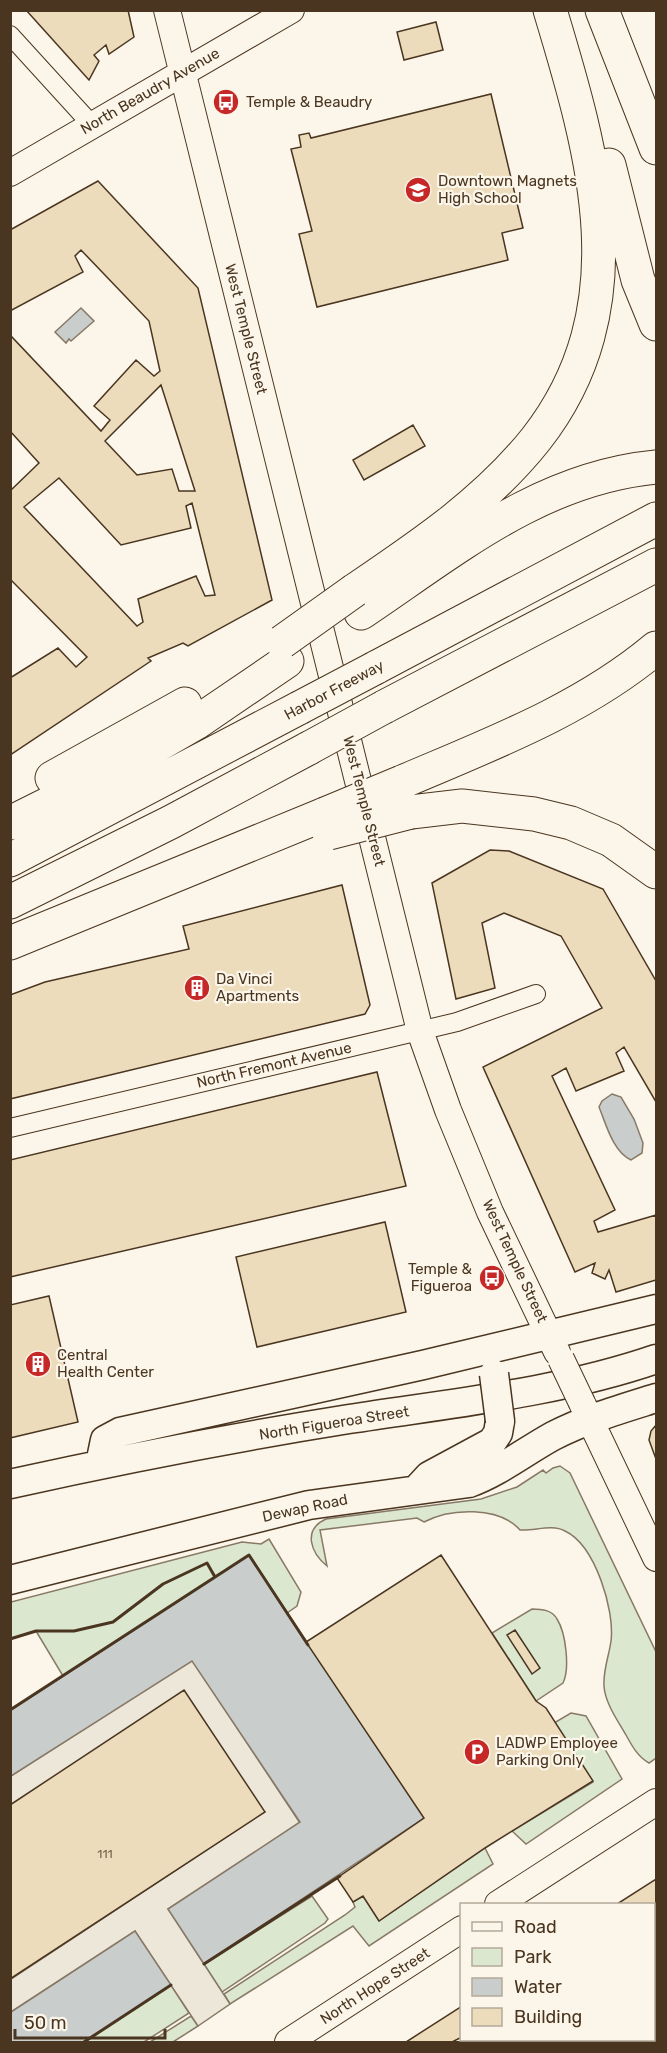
<svg xmlns="http://www.w3.org/2000/svg" width="667" height="2053" viewBox="0 0 667 2053" font-family="Rubik,sans-serif">
<rect width="100%" height="100%" fill="#fbf6e9"/>
<path fill="#dce7d0" stroke="#887966" stroke-width="1.5" d="M560,1466L570,1473L656,1652V1758L649,1763C638,1757 632,1746 626,1735C618,1721 605,1703 604,1686C603,1670 609,1656 611,1641C615,1610 595,1545 565,1531C552,1524 535,1531 520,1530C499,1506 450,1508 424,1522L417,1518L320,1530L327,1566C311,1553 302,1530 326,1519L481,1499L517,1487L543,1470L546,1473L553,1468Z
M269,1539L301,1592L297,1606L287,1613L249,1555L63,1676L36,1631L11,1639V1602L242,1542L261,1544Z
M532,1609C542,1609 552,1610 557,1619C566,1633 570,1669 563,1683L536,1701L492,1633Z
M571,1713L586,1716L622,1779L526,1844L512,1831L593,1782L554,1723Z
M485,1848L493,1864L369,1946L353,1926L230,2004L224,1994L345,1915L355,1907L353,1902L363,1896L379,1921Z
M312,1896L328,1919L325,1923L222,1992L204,1964Z
M171,1985L189,2013L144,2042H84Z
M191,2016L198,2026L173,2042H150Z"/>
<path fill="#ede7d9" stroke="#887966" stroke-width="1.5" d="M192,1660L300,1823L168,1909L230,2004L198,2026L135,1931L11,2012V1979L264,1812L11,1805V1776Z"/>
<path fill="#c9cecd" stroke="#887966" stroke-width="1.5" d="M81,308L94,321L71,341L69,339L66,343L55,332Z
M612,1094L621,1097L634,1119L643,1143L642,1153L631,1160C613,1152 606,1124 599,1107L602,1101Z
M249,1555L424,1818L204,1964L168,1909L300,1822L192,1661L11,1776V1710Z
M135,1931L171,1985L84,2042H11V2012Z"/>
<path fill="#ecdcbc" stroke="#4a3520" stroke-width="1.5" fill-rule="evenodd" d="M26,10H128L134,37L109,54L106,45L94,55L99,61L89,80Z
M436,22L443,50L404,60L397,32Z
M491,94L523,228L502,233L508,260L317,307L299,234L312,231L291,149L301,147L299,135L309,133L311,138Z
M98,181L198,288L272,600L188,646L183,643L148,658L151,661L10,755V678L58,648L76,667L87,657L10,579V491L39,463L10,431V335L101,431L110,420L94,406L136,360L154,376L160,371L149,321L81,250L75,256L83,272L10,311V230ZM161,385L195,491H179L172,469L137,475L105,441ZM59,478L121,545L191,528L186,506L192,503L215,595L205,596L196,576L138,599L143,622L137,626L24,507Z
M413,425L425,446L364,480L353,460Z
M490,850L509,851L603,889L656,981V1102L624,1047L616,1053L624,1071L576,1091L566,1068L552,1076L615,1210L594,1221L598,1232L656,1215V1280L616,1292L609,1270L605,1279L592,1273L595,1263L575,1272L483,1067L602,1008L561,936L504,913L482,923L495,988L456,999L432,883Z
M342,885L370,1005L365,1014L10,1099V995L45,982L189,949L183,926Z
M377,1072L406,1186L10,1277V1160Z
M385,1222L406,1312L257,1347L236,1257Z
M49,1296L78,1422L10,1438V1305Z
M656,1425V1459L649,1440L651,1431Z
M441,1555L536,1701L546,1708L593,1781L485,1848L379,1921L363,1896L353,1902L337,1878L424,1818L306,1642Z
M515,1630L540,1668L532,1674L507,1635Z
M184,1690L265,1812L10,1979V1805Z
M656,1879V1924L654,1926V1904H617Z
M656,1924V2042H636L634,2040H654V1926Z
M462,2006V2037L452,2042H406Z
M485,2040H582L585,2042H483Z"/>
<g fill="none" stroke-linecap="round" stroke-linejoin="round">
<g stroke="#4a3520" stroke-width="20">
<path id="street" d="M10,35L92,125
M10,1128L457,1022L536,994"/>
</g>
<g stroke="#4a3520" stroke-width="28">
<path id="secondary" d="M167,10L420,1031L448,1110L490,1212L557,1352
M10,173L291,10
M582,1403L656,1558
M498,1904L656,1802
M288,2042L462,1929"/>
</g>
<g stroke="#4a3520" stroke-width="31">
<path id="primary" d="M100,1464L105,1440L120,1432L423,1365L656,1309
M10,1484C123,1459 236,1437 349,1419C452,1403 557,1393 656,1359
M417,1489L429,1476L492,1442L498,1433L500,1421
M10,1580L309,1505L469,1483C499,1472 524,1452 553,1436C586,1419 621,1409 656,1398"/>
</g>
<g stroke="#4a3520" stroke-width="35">
<path id="highway" d="M602,10L656,148
M609,165L638,280L656,324
M355,590C420,546 487,501 536,439C639,307 594,156 550,10
M361,613C455,550 540,478 656,467
M375,668L656,519
M384,707L656,565
M52,778L185,704
M402,782C491,744 582,710 656,648
M411,812L462,806L534,814L571,823L611,840L656,872
M10,823L104,776L196,723L287,661
M10,860L299,708
M10,902L171,822L309,748
M10,943L325,814"/>
</g>
<use href="#street" stroke="#fbf6e9" stroke-width="18"/>
<use href="#secondary" stroke="#fbf6e9" stroke-width="26"/>
<use href="#primary" stroke="#fbf6e9" stroke-width="28"/>
<use href="#highway" stroke="#fbf6e9" stroke-width="33"/>
<g stroke="#4a3520" stroke-width="28" stroke-linecap="butt">
<path id="secondary-bridge" d="M561,1359L582,1403"/>
</g>
<g stroke="#4a3520" stroke-width="31" stroke-linecap="butt">
<path id="primary-bridge" d="M494,1374L500,1421"/>
</g>
<g stroke="#4a3520" stroke-width="35" stroke-linecap="butt">
<path id="highway-bridge" d="M282,642L355,590
M299,708L375,668
M309,748L384,707
M325,814L402,782
M329,833L411,812"/>
</g>
<use href="#secondary-bridge" stroke="#fbf6e9" stroke-width="26"/>
<use href="#primary-bridge" stroke="#fbf6e9" stroke-width="28"/>
<use href="#highway-bridge" stroke="#fbf6e9" stroke-width="33"/>
<path stroke="#4a3520" stroke-width="3" d="M10,1639L36,1631H74L113,1622L163,1584L207,1563L215,1577
M10,1710L249,1555L308,1645
M204,1964L340,1876
M84,2042L171,1985"/>
</g>
<defs>
<g id="bus-disc" transform="scale(1.35)"><circle r="9.5" fill="#c62828" stroke="#fbf6e9"/><path d="M-5-6H5V4H4V6H2V4H-2V6H-4V4H-5ZM-3.5-4V0h7V-4ZM-3.5 1.2v1.5H-2V1.2ZM2 1.2v1.5H3.5V1.2Z" fill="#fff"/></g>
<g id="school-disc" transform="scale(1.35)"><circle r="9.5" fill="#c62828" stroke="#fbf6e9"/><path d="M0-5L7-2L0 1L-7-2ZM-4 1L0 2.5L4 1V4Q0 6-4 4Z" fill="#fff"/></g>
<g id="building-disc" transform="scale(1.35)"><circle r="9.5" fill="#c62828" stroke="#fbf6e9"/><path d="M-4-6H4V6H1V3H-1V6H-4ZM-2.5-4.3h1.7v1.8h-1.7ZM.8-4.3h1.7v1.8H.8ZM-2.5-1h1.7V.8h-1.7ZM.8-1h1.7V.8H.8Z" fill="#fff"/></g>
<g id="parking-disc" transform="scale(1.35)"><circle r="9.5" fill="#c62828" stroke="#fbf6e9"/><path d="M-3.5-5.5H1a3.5 3.5 0 0 1 0 7H-1V5.5H-3.5ZM-1-3.4V-.6H.8a1.4 1.4 0 0 0 0-2.8Z" fill="#fff"/></g>
</defs>
<g fill-rule="evenodd">
<use href="#bus-disc" x="226" y="102"/>
<use href="#school-disc" x="418" y="190"/>
<use href="#building-disc" x="197" y="988"/>
<use href="#bus-disc" x="492" y="1278"/>
<use href="#building-disc" x="38" y="1364"/>
<use href="#parking-disc" x="477" y="1752"/>
</g>
<g text-anchor="middle" dominant-baseline="central" stroke-width="4.5" stroke-linejoin="round" paint-order="stroke">
<g font-size="12" fill="#725f47">
<text x="105" y="1854">111</text>
</g>
<g font-size="15" fill="#4a3520" stroke="#fbf6e9">
<text transform="translate(150 91) rotate(-30)">North Beaudry Avenue</text>
<text transform="translate(246 329) rotate(76)">West Temple Street</text>
<text transform="translate(334 690) rotate(-28)">Harbor Freeway</text>
<text transform="translate(364 801) rotate(76)">West Temple Street</text>
<text transform="translate(274 1065) rotate(-13)">North Fremont Avenue</text>
<text transform="translate(515 1261) rotate(65)">West Temple Street</text>
<text transform="translate(334 1423) rotate(-9)">North Figueroa Street</text>
<text transform="translate(305 1508) rotate(-12)">Dewap Road</text>
<text transform="translate(375 1986) rotate(-33)">North Hope Street</text>
</g>
<g font-size="15" fill="#4a3520" stroke="#fbf6e9" text-anchor="start">
<text x="246" y="102">Temple &amp; Beaudry</text>
<text x="438" y="181">Downtown Magnets<tspan x="438" dy="17">High School</tspan></text>
<text x="216" y="979">Da Vinci<tspan x="216" dy="17">Apartments</tspan></text>
<text x="472" y="1269" text-anchor="end">Temple &amp;<tspan x="472" dy="17">Figueroa</tspan></text>
<text x="57" y="1355">Central<tspan x="57" dy="17">Health Center</tspan></text>
<text x="496" y="1743">LADWP Employee<tspan x="496" dy="17">Parking Only</tspan></text>
</g>
</g>
<rect width="667" height="2053" fill="none" stroke="#4a3520" stroke-width="24"/>
<rect x="460" y="1903" width="195" height="138" fill="#fbf6e9" stroke="#b4a999" stroke-width="1.5"/>
<rect x="472" y="1922" width="30" height="9" fill="#fbf6e9" stroke="#b4a999" stroke-width="1.5"/>
<text x="514" y="1933" font-size="18" fill="#4a3520">Road</text>
<rect x="472" y="1948" width="30" height="18" fill="#dce7d0" stroke="#b4a999" stroke-width="1.5"/>
<text x="514" y="1963" font-size="18" fill="#4a3520">Park</text>
<rect x="472" y="1978" width="30" height="18" fill="#c9cecd" stroke="#b4a999" stroke-width="1.5"/>
<text x="514" y="1993" font-size="18" fill="#4a3520">Water</text>
<rect x="472" y="2008" width="30" height="18" fill="#ecdcbc" stroke="#b4a999" stroke-width="1.5"/>
<text x="514" y="2023" font-size="18" fill="#4a3520">Building</text>
<path d="M15 2029v9h150v-9" fill="none" stroke="#4a3520" stroke-width="3"/>
<text x="24" y="2029" font-size="18" fill="#4a3520" stroke="#fbf6e9" stroke-width="4.5" paint-order="stroke">50 m</text>
</svg>
